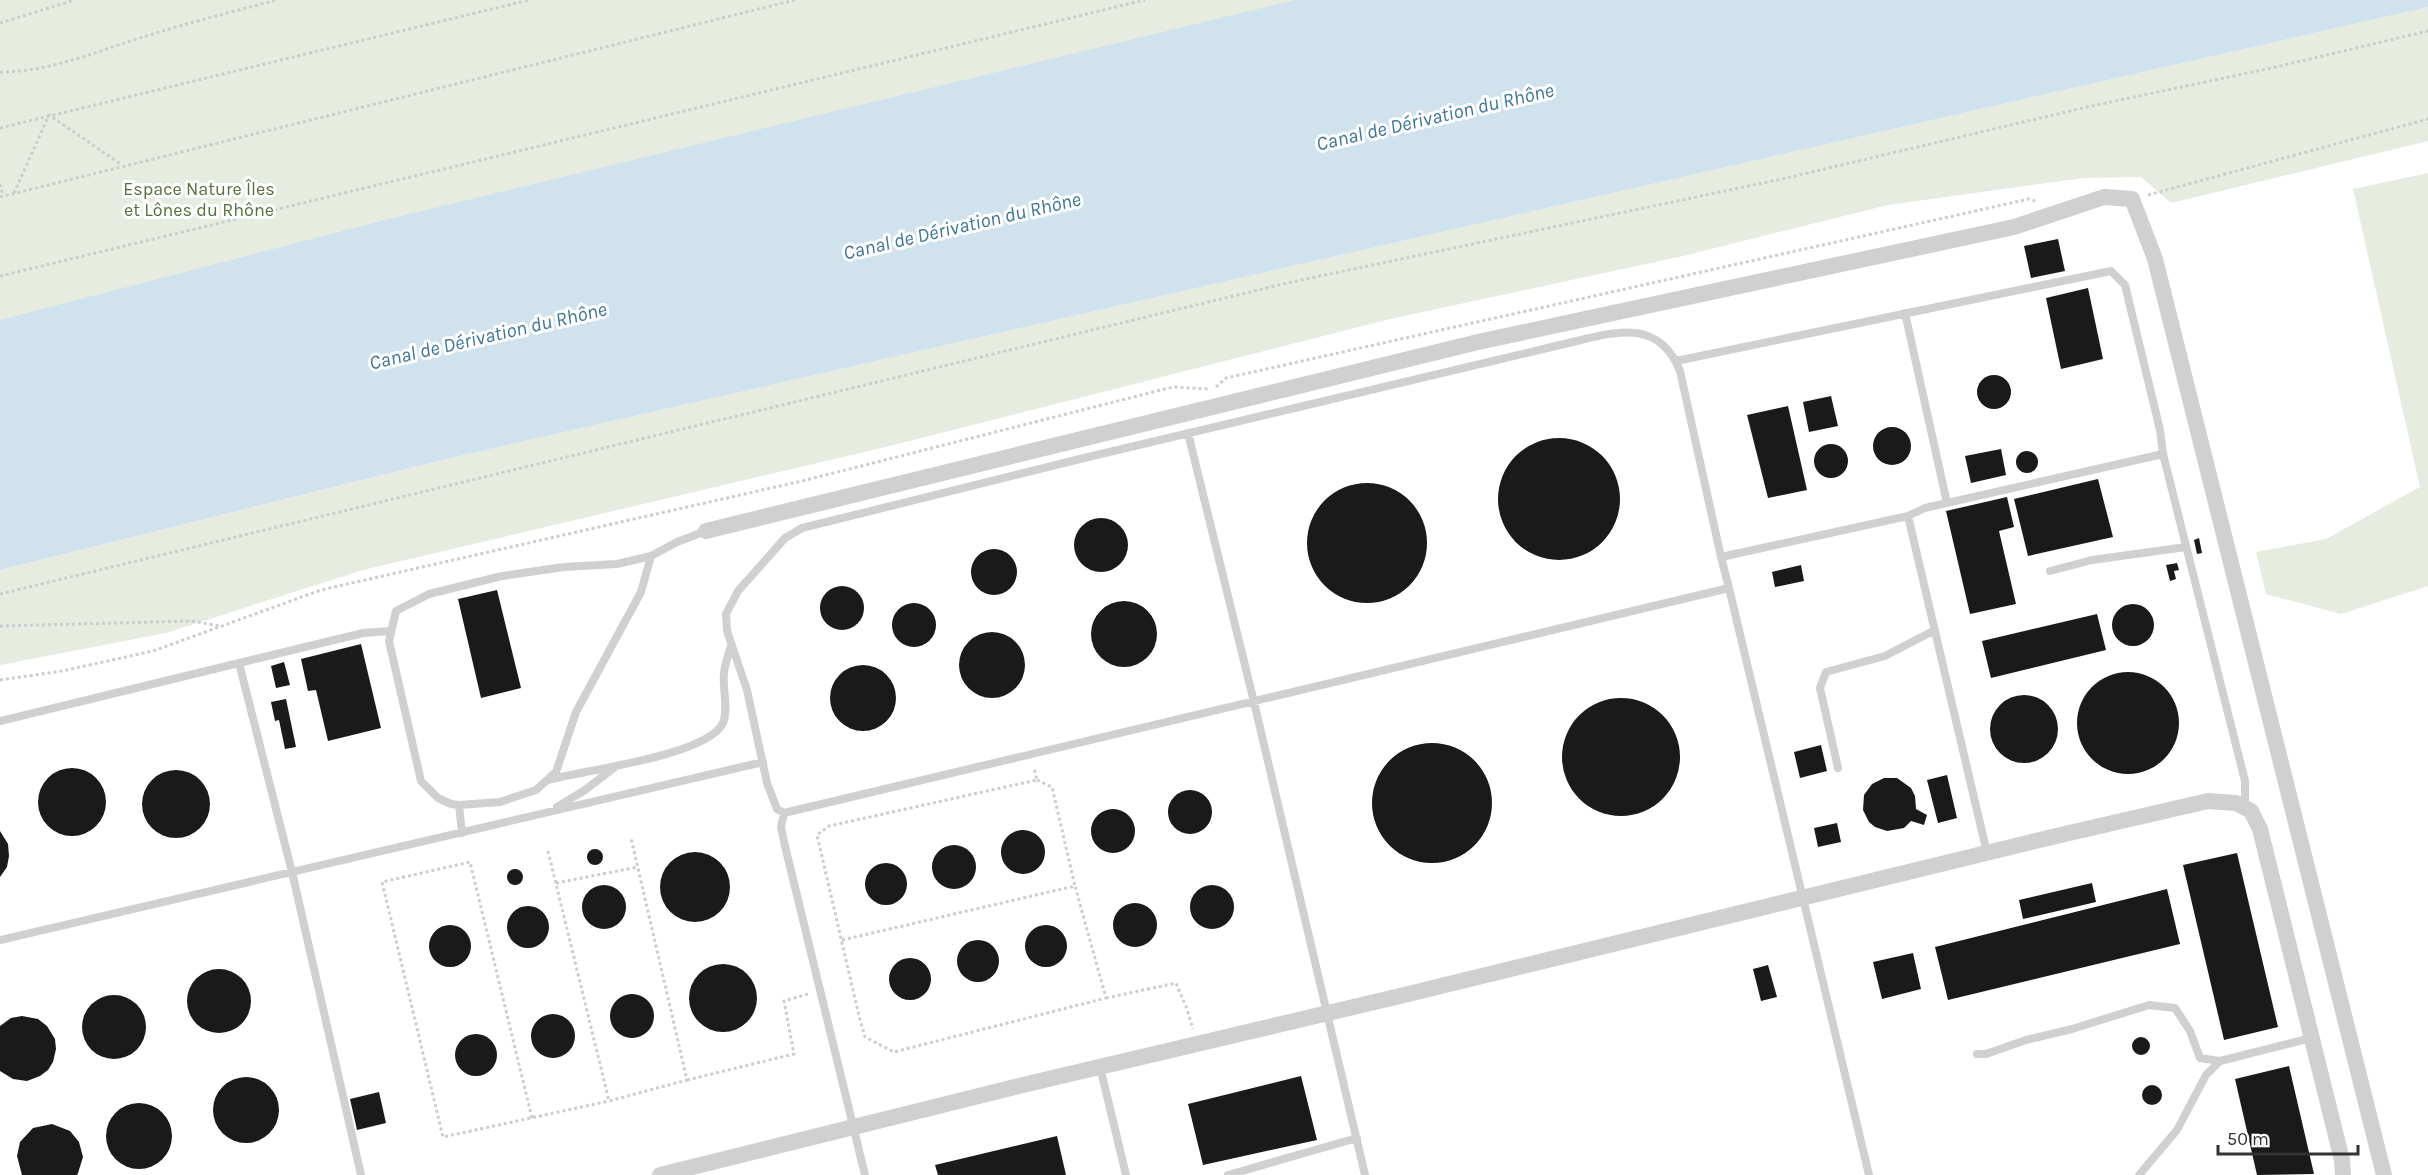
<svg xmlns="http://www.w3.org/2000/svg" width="2428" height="1175" viewBox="0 0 2428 1175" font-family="Karla,sans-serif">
<rect width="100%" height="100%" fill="#fff"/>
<path fill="#e6ecdf" d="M0,0H1898L0,452Z
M2428,7V141L2171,203L2141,177L2083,178L1888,205L1683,256L1390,319L894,445L363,570L166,633L0,665V570L446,459Z
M2428,173V586L2341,614L2266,594L2256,552L2326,539L2420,487L2353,189Z"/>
<path fill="#cfe2ee" d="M1295,0H2428V7L446,459L0,570V320L389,219Z"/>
<path fill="#1a1a1a" d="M2058,239L2065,271L2031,278L2024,246Z
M2088,288L2103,359L2061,369L2046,298Z
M1977 392a17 17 0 1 1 34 0a17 17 0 1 1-34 0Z
M1831,396L1838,426L1809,432L1803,402Z
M1788,406L1807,490L1768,498L1747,415Z
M1873 446a19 19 0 1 1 38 0a19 19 0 1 1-38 0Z
M1498 499a61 61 0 1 1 122 0a61 61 0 1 1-122 0Z
M1814 461a17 17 0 1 1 34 0a17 17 0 1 1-34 0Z
M2001,449L2006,475L1971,483L1965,456Z
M2016 462a11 11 0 1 1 22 0a11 11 0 1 1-22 0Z
M2098,479L2113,537L2028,556L2014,499Z
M1307 543a60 60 0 1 1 120 0a60 60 0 1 1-120 0Z
M2007,497L2014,527L1999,531L2016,604L1970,614L1946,511Z
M1074 545a27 27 0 1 1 54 0a27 27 0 1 1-54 0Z
M2199,538L2202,553L2197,554L2194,540Z
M971 572a23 23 0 1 1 46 0a23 23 0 1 1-46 0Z
M2177,563L2179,570L2174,571L2176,579L2170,581L2166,565Z
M1801,565L1804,581L1775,587L1772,572Z
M820 608a22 22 0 1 1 44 0a22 22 0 1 1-44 0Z
M497,590L521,688L481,698L458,599Z
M1091 634a33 33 0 1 1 66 0a33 33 0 1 1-66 0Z
M892 625a22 22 0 1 1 44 0a22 22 0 1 1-44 0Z
M2112 625a21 21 0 1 1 42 0a21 21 0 1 1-42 0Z
M2097,614L2106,650L1991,678L1982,641Z
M959 665a33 33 0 1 1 66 0a33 33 0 1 1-66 0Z
M361,644L381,728L328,741L316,690L308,691L301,659Z
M284,662L290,685L276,688L271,666Z
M830 698a33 33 0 1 1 66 0a33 33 0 1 1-66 0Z
M2077 723a51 51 0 1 1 102 0a51 51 0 1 1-102 0Z
M1990 729a34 34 0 1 1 68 0a34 34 0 1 1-68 0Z
M1562 757a59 59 0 1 1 118 0a59 59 0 1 1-118 0Z
M286,699L296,747L285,749L279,720L275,721L271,702Z
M1372 803a60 60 0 1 1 120 0a60 60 0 1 1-120 0Z
M1821,745L1827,771L1800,778L1794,752Z
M38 802a34 34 0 1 1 68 0a34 34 0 1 1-68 0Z
M142 804a34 34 0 1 1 68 0a34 34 0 1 1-68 0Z
M1947,775L1957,818L1938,823L1927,780Z
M1884,778H1897L1911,788L1915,796L1916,809L1927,815L1924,825L1911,821L1904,828L1887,831L1875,827L1869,822L1863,810L1864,795L1872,784Z
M1168 812a22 22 0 1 1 44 0a22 22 0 1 1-44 0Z
M1091 831a22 22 0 1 1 44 0a22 22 0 1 1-44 0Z
M1837,823L1841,842L1818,847L1814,828Z
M1001 852a22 22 0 1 1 44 0a22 22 0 1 1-44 0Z
M0,831L8,844L9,856L7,867L0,877Z
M932 867a22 22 0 1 1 44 0a22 22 0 1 1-44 0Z
M587 857a8 8 0 1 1 16 0a8 8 0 1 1-16 0Z
M660 887a35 35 0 1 1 70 0a35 35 0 1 1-70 0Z
M2237,853L2278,1027L2224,1040L2183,865Z
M865 884a21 21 0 1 1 42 0a21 21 0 1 1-42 0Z
M507 877a8 8 0 1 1 16 0a8 8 0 1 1-16 0Z
M2092,883L2096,902L2023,919L2019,900Z
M582 907a22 22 0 1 1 44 0a22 22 0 1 1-44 0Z
M1190 907a22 22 0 1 1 44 0a22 22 0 1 1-44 0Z
M2167,889L2180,944L1948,1000L1935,947Z
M1113 925a22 22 0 1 1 44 0a22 22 0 1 1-44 0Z
M507 927a21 21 0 1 1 42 0a21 21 0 1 1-42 0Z
M1025 946a21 21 0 1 1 42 0a21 21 0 1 1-42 0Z
M429 946a21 21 0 1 1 42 0a21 21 0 1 1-42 0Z
M957 961a21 21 0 1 1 42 0a21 21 0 1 1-42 0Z
M1913,953L1921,989L1882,999L1873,962Z
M889 979a21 21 0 1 1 42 0a21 21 0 1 1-42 0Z
M689 998a34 34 0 1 1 68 0a34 34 0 1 1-68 0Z
M1768,965L1777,997L1761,1001L1753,969Z
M187 1001a32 32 0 1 1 64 0a32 32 0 1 1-64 0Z
M610 1016a22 22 0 1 1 44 0a22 22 0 1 1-44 0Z
M82 1027a32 32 0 1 1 64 0a32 32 0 1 1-64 0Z
M531 1036a22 22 0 1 1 44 0a22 22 0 1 1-44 0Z
M22,1016L38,1019L47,1026L55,1039L56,1049L53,1062L48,1070L40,1076L27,1081L13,1079L0,1071V1026L11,1018Z
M455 1055a21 21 0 1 1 42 0a21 21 0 1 1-42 0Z
M2132 1046a9 9 0 1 1 18 0a9 9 0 1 1-18 0Z
M2289,1066L2314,1174L2257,1175L2235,1079Z
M1301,1076L1317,1140L1203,1165L1188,1104Z
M213 1110a33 33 0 1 1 66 0a33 33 0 1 1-66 0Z
M2142 1095a10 10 0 1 1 20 0a10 10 0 1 1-20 0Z
M379,1092L386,1123L357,1130L350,1099Z
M106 1136a33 33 0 1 1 66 0a33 33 0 1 1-66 0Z
M52,1124L70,1131L79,1142L83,1157L78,1173L77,1175H22L17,1156L20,1142L33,1128Z
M1057,1136L1066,1175H938L935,1165Z"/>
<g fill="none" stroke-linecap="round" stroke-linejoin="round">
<path stroke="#cdcdcd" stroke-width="3" stroke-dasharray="3 3" stroke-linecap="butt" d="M0,23L75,0
M0,72C54,72 104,48 156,33C195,21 236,11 276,0
M0,128L529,0
M0,184L3,196
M14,193L49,115L122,165
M2148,195L2428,119
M0,197L795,0
M0,276L1145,0
M1216,387L1226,378L2029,199L2035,201
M0,594L1287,283L1782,179L2087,107L2276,67L2428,31
M0,626L192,621L220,626
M0,680L62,671L153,651L321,590L802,481L1173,387L1209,389
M1037,780L1052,787L1075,886
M548,851L609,1101L687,1080L631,838
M556,883L638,867
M842,940L1075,886L1106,998L894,1052L865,1037L859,1016L817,835L829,826L1037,780L1034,768
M1106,998L1176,983L1187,1009L1193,1029
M687,1080L794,1054L784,1001L808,994
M532,1118L470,862L382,882L443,1137L609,1101"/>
<path stroke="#d0d0d0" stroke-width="8" d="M1905,313L1947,503
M1676,361L2111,271L2125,285L2160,430L2163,454
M1188,433L1254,702L1365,1175
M1908,516L1925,508L2163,454L2245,781V808
M651,556L641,592L576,712L556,772L536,790L500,802L459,805L451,804L438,798L421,781L389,641L396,611L429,594L502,576L564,567L617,564L651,556L677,542L706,531
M1721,557L1908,516L1987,853
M2050,571L2092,560L2186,547
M1729,588L784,813L777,809L767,783L747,690L727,631L726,614L738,591L785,538L802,528L1084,458L1560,345C1606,335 1657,313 1680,371L1721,557L1729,588L1869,1175
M239,663L363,633L391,631
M0,721L239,663L292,872L361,1175
M1838,768L1820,688L1826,672L1885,656L1935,630
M548,780C584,770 707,756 723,723C729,709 722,688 724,673C725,664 728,655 731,646
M459,805L462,833
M557,807L585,790L615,767
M784,813L781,827L785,846L865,1175
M0,940L763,762
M1977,1054H1986L2026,1040L2072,1029L2149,1005L2175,1008L2190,1031L2200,1058L2220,1061L2311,1038
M1100,1067L1126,1175
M1228,1175L1357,1138
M2139,1175L2177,1130L2206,1075L2220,1061"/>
<path stroke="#d0d0d0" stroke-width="16" d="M706,531L1478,342L2014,227L2104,197L2132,199L2155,259L2384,1175
M660,1175L1023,1085L1400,996L2052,837L2208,801L2236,803L2251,811L2260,829L2342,1160L2343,1175"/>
</g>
<g text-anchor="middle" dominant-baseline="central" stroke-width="6" stroke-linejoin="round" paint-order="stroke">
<g font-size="18" fill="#56703f" stroke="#fff">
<text x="199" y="189">Espace Nature Îles<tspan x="199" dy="21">et Lônes du Rhône</tspan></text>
</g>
<g font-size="20" font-style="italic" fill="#3f7597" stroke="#fff">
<text transform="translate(1435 117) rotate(-13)">Canal de Dérivation du Rhône</text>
<text transform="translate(962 226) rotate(-13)">Canal de Dérivation du Rhône</text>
<text transform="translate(488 336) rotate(-13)">Canal de Dérivation du Rhône</text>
</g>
</g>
<path d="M2218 1145v9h140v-9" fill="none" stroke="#333333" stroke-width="3"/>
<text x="2227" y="1145" font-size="18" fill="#333333" stroke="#ffffff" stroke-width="4.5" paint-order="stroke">50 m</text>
</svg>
